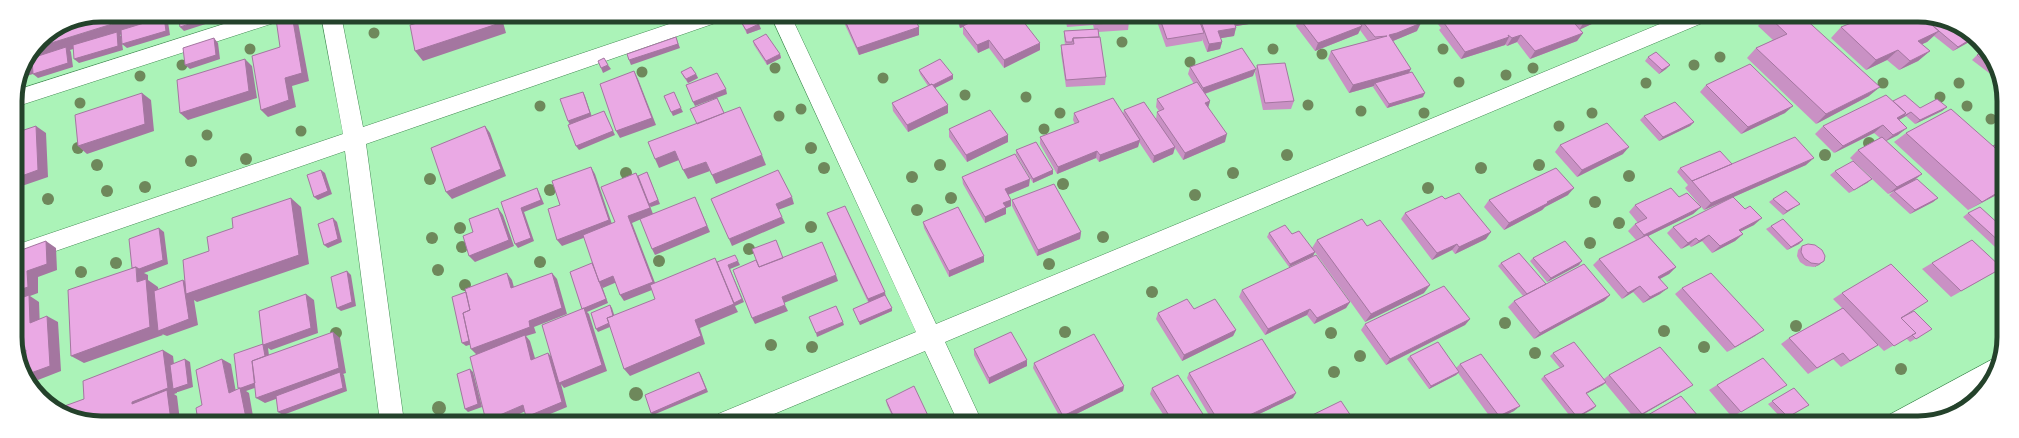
<svg xmlns="http://www.w3.org/2000/svg" width="2019" height="438" viewBox="0 0 2019 438" font-family="'Alegreya Sans',sans-serif">
<rect width="100%" height="100%" fill="#abf3b8"/>
<g fill="none" stroke-linecap="round" stroke-linejoin="round">
<g stroke="#478c57" stroke-width="1">
<path id="street" d="M252,15H286L283,20L15,107L17,90Z
M321,15H341L363,127L693,16H724L721,21L366,144L404,422H380L345,151L21,263L16,261V245L343,134Z
M771,16H791L936,324L1679,16H1710L1707,21L945,342L982,422H958L925,351L755,422H715L718,414L916,332Z
M1993,359L1998,361L1982,389L1922,423H1886L1889,415Z"/>
</g>
<use href="#street" fill="#fff" fill-rule="evenodd"/>
</g>
<g fill="#6e885b">
<circle cx="374" cy="33" r="5.5"/>
<circle cx="1122" cy="42" r="5.5"/>
<circle cx="250" cy="49" r="5.5"/>
<circle cx="1273" cy="49" r="5.5"/>
<circle cx="1443" cy="49" r="5.5"/>
<circle cx="1322" cy="54" r="5.5"/>
<circle cx="1720" cy="57" r="5.5"/>
<circle cx="1190" cy="62" r="5.5"/>
<circle cx="182" cy="65" r="5.5"/>
<circle cx="1694" cy="65" r="5.5"/>
<circle cx="775" cy="68" r="5.5"/>
<circle cx="1533" cy="68" r="5.5"/>
<circle cx="642" cy="72" r="5.5"/>
<circle cx="1506" cy="75" r="5.5"/>
<circle cx="140" cy="76" r="5.5"/>
<circle cx="883" cy="78" r="5.5"/>
<circle cx="1459" cy="82" r="5.5"/>
<circle cx="1646" cy="83" r="5.5"/>
<circle cx="1883" cy="83" r="5.5"/>
<circle cx="1959" cy="83" r="5.5"/>
<circle cx="965" cy="95" r="5.5"/>
<circle cx="1026" cy="97" r="5.5"/>
<circle cx="1940" cy="97" r="5.5"/>
<circle cx="80" cy="103" r="5.5"/>
<circle cx="1308" cy="105" r="5.5"/>
<circle cx="540" cy="106" r="5.5"/>
<circle cx="1967" cy="106" r="5.5"/>
<circle cx="801" cy="109" r="5.5"/>
<circle cx="1361" cy="111" r="5.5"/>
<circle cx="1060" cy="113" r="5.5"/>
<circle cx="1424" cy="113" r="5.5"/>
<circle cx="1592" cy="113" r="5.5"/>
<circle cx="779" cy="116" r="5.5"/>
<circle cx="1991" cy="119" r="5.5"/>
<circle cx="1559" cy="126" r="5.5"/>
<circle cx="1044" cy="129" r="5.5"/>
<circle cx="301" cy="131" r="5.5"/>
<circle cx="207" cy="135" r="5.5"/>
<circle cx="1869" cy="143" r="6"/>
<circle cx="78" cy="148" r="6"/>
<circle cx="811" cy="148" r="6"/>
<circle cx="1287" cy="155" r="6"/>
<circle cx="1825" cy="155" r="6"/>
<circle cx="246" cy="159" r="6"/>
<circle cx="191" cy="161" r="6"/>
<circle cx="97" cy="165" r="6"/>
<circle cx="940" cy="165" r="6"/>
<circle cx="1539" cy="165" r="6"/>
<circle cx="824" cy="168" r="6"/>
<circle cx="1481" cy="168" r="6"/>
<circle cx="626" cy="173" r="6"/>
<circle cx="1233" cy="173" r="6"/>
<circle cx="1629" cy="176" r="6"/>
<circle cx="912" cy="177" r="6"/>
<circle cx="430" cy="179" r="6"/>
<circle cx="1063" cy="184" r="6"/>
<circle cx="145" cy="187" r="6"/>
<circle cx="1428" cy="188" r="6"/>
<circle cx="550" cy="190" r="6"/>
<circle cx="107" cy="191" r="6"/>
<circle cx="1195" cy="195" r="6"/>
<circle cx="951" cy="198" r="6"/>
<circle cx="48" cy="199" r="6"/>
<circle cx="1595" cy="202" r="6"/>
<circle cx="917" cy="210" r="6"/>
<circle cx="1619" cy="223" r="6"/>
<circle cx="811" cy="227" r="6"/>
<circle cx="460" cy="228" r="6"/>
<circle cx="1103" cy="237" r="6"/>
<circle cx="432" cy="238" r="6"/>
<circle cx="1590" cy="243" r="6"/>
<circle cx="462" cy="247" r="6"/>
<circle cx="749" cy="249" r="6"/>
<circle cx="659" cy="261" r="6"/>
<circle cx="540" cy="262" r="6"/>
<circle cx="116" cy="263" r="6"/>
<circle cx="1049" cy="264" r="6"/>
<circle cx="438" cy="270" r="6"/>
<circle cx="81" cy="272" r="6"/>
<circle cx="465" cy="285" r="6"/>
<circle cx="1152" cy="292" r="6"/>
<circle cx="1505" cy="323" r="6"/>
<circle cx="1796" cy="326" r="6"/>
<circle cx="1664" cy="331" r="6"/>
<circle cx="1065" cy="332" r="6"/>
<circle cx="336" cy="333" r="6"/>
<circle cx="1331" cy="333" r="6"/>
<circle cx="771" cy="345" r="6"/>
<circle cx="812" cy="347" r="6"/>
<circle cx="1704" cy="347" r="6"/>
<circle cx="1535" cy="353" r="6"/>
<circle cx="1360" cy="356" r="6"/>
<circle cx="1901" cy="369" r="6"/>
<circle cx="1334" cy="372" r="6"/>
<circle cx="636" cy="394" r="7"/>
<circle cx="439" cy="408" r="7"/>
</g>
<path fill="#c991c4" d="M841,16H913L919,35L859,55Z
M915,16H944L918,23Z
M954,16H976L978,19L1040,50L1004,68L989,48L978,53L963,34V27L960,28L957,20V16L954,17Z
M1065,16H1145L1144,21L1129,22L1128,30L1098,32L1106,77L1105,85L1066,87L1061,53V45H1065L1064,36V31L1094,29L1093,25L1067,27Z
M1155,16H1193L1194,18H1195L1194,16H1257L1255,23L1236,26L1234,36L1221,38L1222,42L1220,49L1207,52L1202,39V41L1166,47Z
M1304,16H1415L1417,31L1393,41L1411,69L1409,73L1423,97L1387,108L1373,87L1374,86L1349,93L1328,59L1331,51L1368,41L1360,30L1358,34L1315,51L1296,26L1299,18Z
M1434,16H1493L1495,18L1494,16H1600L1596,22L1580,29L1583,33L1577,41L1530,59L1517,42L1507,46L1505,44V45L1461,59L1439,30L1441,28L1433,18Z
M1766,16H1802L1869,96L1816,124L1747,58L1756,48L1773,40L1758,26Z
M1850,17H1922L1933,26L1974,37L1969,42L1953,51L1934,36L1927,42L1922,44L1930,51L1918,61L1899,70L1887,60L1866,70L1831,38L1841,27L1850,24L1846,20Z
M740,20L761,29L747,34Z
M753,41L780,54L781,58L767,65L754,45Z
M1977,55L1994,69L1989,73L1972,60Z
M1648,57L1670,65L1666,69L1659,74L1645,61Z
M1257,65L1294,101L1291,109L1263,110L1255,73Z
M1190,67L1253,76L1205,94L1210,101L1208,108L1225,142L1183,160L1175,148L1173,154L1153,163L1139,142L1138,147L1099,162L1096,158L1057,174L1040,144V137L1075,124L1073,120L1074,113L1123,114L1124,110L1156,119L1157,112L1159,111L1156,107L1157,99L1194,84L1188,74Z
M919,70L953,75V79L935,88L948,113L908,132L893,111L892,103L928,86L920,74Z
M681,72L696,74L698,78L688,83L683,76Z
M1706,85L1785,113L1741,134L1700,92Z
M1893,101L1920,108L1947,107L1942,111L1915,124L1906,116L1899,120L1898,135L1886,141L1922,174L1913,181L1938,198L1933,202L1910,214L1889,195L1894,191L1888,194L1872,179L1867,183L1849,193L1830,175L1835,171L1872,178L1850,158L1858,150L1880,138L1874,133L1834,153L1815,134L1823,126Z
M1644,116L1694,122L1690,126L1659,141L1640,120Z
M949,129L1008,135V142L967,162L949,137Z
M1906,133L1993,146L2002,141V192L1968,210L1894,142Z
M1560,145L1623,154L1577,177L1555,152Z
M1016,150L1053,174L1033,183L1016,154Z
M1732,164L1806,165L1704,210L1685,188L1688,185L1677,172L1680,168Z
M962,177L1029,186L1008,195L1011,200V206L1006,208V214L985,223L963,184Z
M1568,195L1545,207L1542,210L1504,230L1484,207L1489,200Z
M1679,197L1701,207L1693,214L1648,236L1676,267L1669,274L1660,279V294L1643,303L1633,292L1622,299L1593,265L1599,259L1636,240L1628,231L1635,224L1638,223L1629,212L1635,205Z
M1773,199L1800,204L1795,207L1783,215L1769,202Z
M1012,200L1081,232L1080,239L1037,256L1012,206Z
M827,213L885,292V295L892,308V311L860,325L853,309L868,302L829,219Z
M1405,213L1486,239L1455,254L1452,250L1432,260L1401,219Z
M1968,213L2002,243L1995,247L1963,217Z
M923,222L984,262L949,277L924,228Z
M1754,225L1740,232L1743,234L1735,241L1712,253L1702,241L1691,247L1689,245L1681,249L1667,233L1673,227Z
M1367,226L1424,293L1365,322L1312,248L1317,240Z
M1771,226L1803,240L1799,244L1787,250L1766,229Z
M1269,233L1315,252L1313,256L1289,267L1267,237Z
M1802,246L1819,265L1814,267L1806,266L1800,262L1797,256L1798,250Z
M1533,258L1579,265L1547,282L1530,261Z
M1501,263L1546,284L1610,295L1604,301L1534,339L1508,307L1514,301L1523,296L1498,266Z
M1932,263L2002,268L1951,297L1922,269Z
M1682,288L1755,336L1727,352L1675,294Z
M1242,290L1350,302L1346,308L1314,324L1307,315L1265,335L1239,297Z
M1842,293L1901,318L1932,329L1910,342L1906,338L1884,351L1878,345L1841,367L1833,359L1808,374L1781,344L1789,338L1842,308L1833,299Z
M1194,309L1236,330L1233,336L1182,361L1156,319L1158,313Z
M1470,319L1465,325L1386,365L1361,330L1365,324Z
M974,349L1027,366L989,384L974,355Z
M1553,353L1604,379L1609,375L1685,390L1635,419L1605,383L1586,394L1593,409L1573,420L1541,379L1544,376L1560,368L1550,356Z
M1410,356L1456,368L1460,364L1514,411L1493,421L1458,373L1456,375L1429,389L1407,359Z
M1034,363L1124,386L1123,391L1062,421L1033,368Z
M1189,373L1293,398L1242,422H1213L1187,378Z
M1717,385H1787L1732,417L1709,390Z
M1152,388L1208,422H1168L1150,394Z
M1794,388L1809,405L1783,420L1768,404Z
M886,400L931,422H895L887,405Z"/>
<path fill="#a476a0" d="M141,15H184L167,20L168,22L170,35L127,48L122,44L164,21L120,35L121,36L123,50L79,63L74,59L117,36L70,50L71,52L73,67L38,78L33,74L20,78L24,63L35,48Z
M216,15H220L221,19L184,31L180,27Z
M292,15H293L298,22L309,81L292,86L296,107L268,117L261,110L285,78Z
M498,15H501L506,33L423,61L415,51Z
M917,16H944L918,23Z
M1253,16H1257L1255,23L1231,27L1233,19Z
M1597,16H1600L1596,22L1579,30L1584,22Z
M978,19L963,26V27L960,28L959,23Z
M1421,23L1417,31L1393,41L1389,35Z
M759,24L761,29L747,34L746,30Z
M1362,26L1358,34L1315,51L1318,43Z
M919,27V35L859,55L857,48Z
M1236,28L1234,36L1216,39L1218,31Z
M1939,31L1927,42L1907,51L1918,41Z
M1583,33L1577,41L1530,59L1535,51Z
M1521,35L1517,42L1507,46L1512,38Z
M676,37L680,48L631,65L629,60Z
M1509,37L1505,45L1461,59L1465,52Z
M1974,37L1969,42L1953,51L1958,47Z
M214,38L218,43L220,59L190,69L185,65Z
M989,40V48L978,53L977,45Z
M1222,42L1220,49L1207,52L1209,44Z
M1040,43V50L1004,68V60Z
M1898,50L1887,60L1866,70L1876,60Z
M1930,51L1918,61L1899,70L1910,61Z
M780,54L781,58L767,65L766,61Z
M245,59L252,66L257,98L188,120L180,113Z
M608,65L611,69L603,73L601,68Z
M1670,65L1666,69L1659,74L1662,70Z
M1256,69L1253,76L1201,95L1203,88Z
M1411,69L1407,76L1375,83L1374,86L1349,93L1353,85Z
M634,71L638,79L656,125L620,138L616,131Z
M696,74L698,78L688,83L686,79Z
M953,75V79L931,90V86Z
M1880,87L1869,96L1816,124L1826,114Z
M726,89L727,94L695,106L693,102Z
M583,92L585,96L592,117L570,125L568,121Z
M142,93L151,100L154,131L87,154L78,146Z
M1425,93L1423,97L1387,108L1389,104Z
M1210,101L1208,108L1205,103Z
M948,105V113L908,132L907,125Z
M1793,106L1785,113L1741,134L1748,127Z
M1947,107L1942,111L1915,124L1920,120Z
M681,108L683,112L673,116L671,112Z
M604,111L615,135L579,150L576,146Z
M1911,112L1906,116L1888,126L1897,118L1906,113Z
M1694,122L1690,126L1659,141L1663,137Z
M1883,125L1874,133L1834,153L1843,146Z
M36,126L46,133L48,177L16,188V178Z
M485,126L490,133L506,176L452,199L446,192Z
M1907,128L1898,135L1884,142L1893,135Z
M1227,134L1225,142L1183,160L1185,153Z
M1008,135V142L967,162L966,155Z
M1140,140L1138,147L1099,162L1100,155Z
M1175,147L1173,154L1153,163L1154,156Z
M1629,147L1623,154L1577,177L1582,170Z
M675,151L679,160L659,168L655,159Z
M1097,151L1096,158L1057,174L1058,167Z
M762,155L766,165L716,184L712,175Z
M1814,158L1806,165L1704,210L1711,203Z
M706,162L710,171L688,179L683,170Z
M591,167L595,174L613,227L562,246L557,240Z
M321,170L325,173L332,194L318,200L314,197Z
M1053,170V174L1033,183V179Z
M647,172L660,204L651,207L650,206L653,214L632,223L657,288L624,301L620,295L628,216L636,173L640,180Z
M1922,174L1913,181L1888,194L1897,187Z
M1030,179L1029,186L1005,196V189Z
M1872,179L1867,183L1849,193L1854,190Z
M537,188L539,192L544,204L524,212L534,241L518,248L515,244L521,208Z
M1574,188L1568,195L1545,207L1542,210L1504,230L1509,223L1547,202Z
M2002,190V192L1968,210L1982,202Z
M792,197L794,204L778,210L776,204Z
M291,198L301,207L309,264L197,302L194,300L198,325L167,336L162,334L163,335L84,363L71,356L137,282L136,267L159,228L164,232L168,264L144,273L148,275V280L158,287L162,329L183,280L192,286Z
M1938,198L1933,202L1910,214L1915,210Z
M1011,200V206L1006,208V214L985,223V217L1003,203Z
M698,204L710,232L655,255L652,249Z
M1800,204L1795,207L1783,215L1787,211Z
M1701,207L1693,214L1638,241L1644,235Z
M498,208L503,215L514,246L475,262L469,256Z
M782,217L785,223L732,246L729,239Z
M333,218L337,222L342,242L328,248L324,245Z
M1762,218L1754,225L1731,236L1739,230Z
M1081,232L1080,239L1037,256L1038,250Z
M1491,232L1486,239L1455,254L1459,247Z
M1743,234L1735,241L1712,253L1720,246Z
M1709,235L1702,241L1691,247L1699,241Z
M1696,238L1689,245L1681,249L1688,243Z
M1803,240L1799,244L1787,250L1791,247Z
M46,241L56,248L57,270L38,277V293L30,296L39,302L40,329L30,323L16,301V291L27,271Z
M1457,244L1452,250L1432,260L1437,253Z
M1315,252L1313,256L1289,267L1290,264Z
M984,256V262L949,277V271Z
M715,258L719,267L728,265L738,261L740,265L730,269L744,302L735,306L738,312L700,328L705,344L630,376L624,369L695,320Z
M1582,261L1579,265L1547,282L1551,278Z
M1824,261L1819,265L1814,267Z
M592,263L613,276L617,282L603,288L602,286L608,303L587,312L589,314L607,371L564,388L561,384L567,407L531,422L526,417L548,353L554,359L582,309Z
M1676,267L1669,274L1652,283L1658,277Z
M347,271L351,275L356,306L341,311L337,308Z
M507,273L512,280L516,295L511,288Z
M552,273L557,279L567,314L534,327L536,333L526,336L530,341L537,365L477,355L471,349L529,321Z
M836,275L838,281L784,303L782,297Z
M1430,285L1424,293L1365,322L1371,314Z
M1640,286L1633,292L1622,299L1628,293Z
M1668,288L1660,294L1643,303L1650,297Z
M885,292L886,298L869,305L868,299Z
M306,294L314,300L318,333L271,350L268,348L270,363L263,385L246,391L249,393L254,422H238V389L263,345Z
M1610,295L1604,301L1534,339L1540,333Z
M1350,302L1346,308L1314,324L1317,318Z
M610,305L612,308L617,324L598,332L596,329Z
M785,305L788,311L755,324L752,318Z
M892,308V311L860,325L859,322Z
M1310,309L1307,315L1265,335L1268,329Z
M473,313L475,343L466,346L462,343Z
M47,316L58,322L61,371L38,380L28,375V374Z
M1470,319L1465,325L1386,365L1390,359Z
M843,322L844,325L817,337L816,333Z
M1236,330L1233,336L1182,361L1184,355Z
M1764,330L1755,336L1727,352L1735,347Z
M333,332L340,338L346,373L343,374L344,375L347,391L283,415L278,412L341,375L265,403L256,398Z
M26,350L37,355L20,361L17,353Z
M163,350L173,356L177,388L185,359L190,362L193,387L178,392H177V393L174,394L177,396L180,421H171L132,404V402Z
M222,359L231,364L237,398L229,393Z
M1027,360V366L989,384V378Z
M470,369L473,372L482,407L468,412L465,409Z
M699,372L701,375L708,392L653,415L651,413Z
M1459,372L1456,375L1429,389L1431,386Z
M1606,382L1603,385L1582,396L1586,393Z
M1693,385L1685,390L1635,419L1642,414Z
M1124,386L1123,391L1062,421L1063,416Z
M1296,393L1293,398L1242,422H1235Z
M523,405L528,410L502,422H487L486,421Z
M1520,406L1514,411L1493,421L1499,416Z
M1596,406L1593,409L1573,420L1577,417Z"/>
<path fill="#eaa9e4" stroke="#a476a0" d="M101,15H141L35,48L40,40L68,21Z
M178,15H216L180,27Z
M287,15H292L302,73L285,78L289,100L261,110L252,56L280,47L276,19Z
M430,15H498L500,23L415,51L410,25L431,19Z
M750,16H754L759,24L746,30L740,20Z
M843,16H913L919,27L857,48Z
M957,16H976L978,19L959,23Z
M984,16H1019L1040,43L1004,60L989,40L977,45L963,26Z
M1067,16H1128L1129,22L1095,24L1094,17L1067,19Z
M1159,16H1193L1194,18L1198,17L1204,33L1167,39Z
M1199,16H1253L1233,19L1236,28L1218,31L1222,42L1209,44Z
M1304,16H1354L1362,26L1318,43L1299,18Z
M1358,16H1415L1421,23L1397,33L1389,35L1411,69L1353,85L1331,51L1387,36L1375,37Z
M1437,16H1464L1444,23L1443,24Z
M1464,16H1493L1495,18L1500,16H1568L1583,33L1535,51L1521,35L1512,38L1508,35L1509,37L1465,52L1444,23Z
M1579,16H1597L1584,22Z
M1768,16H1802L1880,87L1826,114L1756,48L1787,34Z
M164,17L166,31L122,44L121,30Z
M1863,17H1922L1939,31L1918,41L1930,51L1910,61L1898,50L1876,60L1841,27L1864,18Z
M1942,21L1974,37L1958,47L1933,26Z
M1098,29L1099,37L1073,38L1072,42H1066L1064,31Z
M117,32L118,46L74,59L73,45Z
M766,34L780,54L766,61L753,41Z
M676,37L678,44L629,60L627,54Z
M1100,37L1106,77L1066,80L1061,45L1074,44L1073,38Z
M214,38L216,55L185,65L183,48Z
M66,47L68,63L33,74L32,58Z
M1242,48L1256,69L1203,88L1190,67Z
M1984,51H1985L1994,69L1977,55Z
M1656,52L1670,65L1662,70L1648,57Z
M27,58H28V70L21,72L24,63Z
M604,58L608,65L601,68L598,61Z
M245,59L249,91L180,113L177,80Z
M940,59L953,75L933,85L932,84L930,85L919,70Z
M1285,63L1294,101L1265,103L1257,65Z
M1750,64L1793,106L1748,127L1706,85Z
M691,67L696,74L686,79L681,72Z
M634,71L652,118L616,131L600,84Z
M1412,72L1425,93L1389,104L1375,83Z
M717,73L726,89L693,102L686,85Z
M1197,82L1210,101L1205,103L1227,134L1185,153L1157,112L1164,109L1157,99Z
M932,84L948,105L907,125L892,103Z
M583,92L590,113L568,121L560,99Z
M674,92L681,108L671,112L664,96Z
M142,93L145,124L78,146L75,115Z
M1886,95L1906,113L1897,118L1907,128L1893,135L1883,125L1843,146L1823,126Z
M1905,95L1920,108L1937,99L1947,107L1920,120L1911,112L1902,117L1906,113L1893,101Z
M717,98L724,113L697,124L690,109Z
M1113,98L1140,140L1100,155L1097,151L1058,167L1040,137L1079,122L1074,113Z
M1144,102L1175,147L1154,156L1124,110Z
M1675,102L1694,122L1663,137L1644,116Z
M740,107L762,155L712,175L706,162L683,170L675,151L655,159L648,142Z
M1951,109L2002,154V190L1982,202L1906,133Z
M990,110L1008,135L966,155L949,129Z
M604,111L613,131L576,146L568,125Z
M1607,123L1629,147L1582,170L1560,145Z
M36,126L38,170L16,178L15,133Z
M485,126L501,169L446,192L431,148Z
M1795,137L1814,158L1711,203L1692,181Z
M1882,137L1922,174L1897,187L1858,150Z
M2002,141V154L1993,146Z
M1036,142L1053,170L1033,179L1016,150Z
M1720,151L1732,164L1692,181L1693,182L1680,168Z
M1015,154L1030,179L1005,189L1011,200L1003,203L1006,207L985,217L962,177Z
M1853,161L1872,179L1854,190L1835,171Z
M591,167L609,220L557,240L548,209L560,205L552,181Z
M1556,168L1574,188L1547,202L1548,203L1509,223L1489,200Z
M321,170L328,191L314,197L307,175Z
M778,170L792,197L776,204L782,217L729,239L711,199Z
M647,172L658,200L649,204L638,176Z
M636,173L650,208L628,216L653,282L620,295L613,276L599,282L583,235L615,222L601,187Z
M1917,179L1938,198L1915,210L1894,191Z
M1054,184L1081,232L1038,250L1012,200Z
M537,188L541,200L521,208L531,238L515,244L501,202Z
M1671,188L1679,197L1687,193L1701,207L1644,235L1635,224L1647,218L1635,205Z
M1786,191L1800,204L1787,211L1773,199Z
M1459,193L1491,232L1459,247L1457,244L1437,253L1405,213L1442,196L1445,199Z
M695,197L707,226L652,249L640,219Z
M1733,197L1745,209L1750,206L1762,218L1739,230L1743,234L1720,246L1709,235L1699,241L1696,238L1688,243L1673,227Z
M291,198L299,255L186,294L183,260L209,251L207,237L233,228L232,218Z
M845,206L885,292L868,299L827,213Z
M958,207L984,256L949,271L923,222Z
M1980,207L2002,227V243H2001L1968,213Z
M498,208L509,240L469,256L463,236L473,232L469,219Z
M333,218L338,239L324,245L318,224Z
M1362,219L1367,226L1380,220L1430,285L1371,314L1317,240Z
M1783,219L1803,240L1791,247L1771,226Z
M1285,225L1292,234L1299,231L1315,252L1290,264L1269,233Z
M159,228L163,260L139,269L136,267L132,268L129,239Z
M1647,235L1676,267L1658,277L1668,288L1650,297L1640,286L1628,293L1599,259Z
M776,240L783,258L759,267L752,249Z
M1972,240L2002,268L1961,291L1932,263Z
M46,241L47,264L27,271L28,287L16,291V252Z
M1565,241L1582,261L1551,278L1533,258Z
M822,242L836,275L782,297L785,305L752,318L733,270L756,260L759,267Z
M1808,244L1815,245L1822,250L1825,256L1824,261L1819,264L1811,263L1804,258L1801,252L1802,246Z
M1519,253L1546,284L1527,294L1501,263Z
M735,255L738,261L728,265L742,299L734,303L717,262Z
M1316,255L1350,302L1317,318L1310,309L1268,329L1242,290Z
M715,258L734,304L695,320L701,336L624,369L607,318L655,299L650,285Z
M592,263L606,299L582,309L570,272Z
M1584,264L1610,295L1540,333L1514,301Z
M1891,264L1928,301L1901,318L1916,333L1894,346L1842,293Z
M136,267L137,282L146,279L150,327L71,356L68,290Z
M347,271L352,302L337,308L331,277Z
M507,273L511,288L552,273L562,308L529,321L530,327L471,349L463,313L470,310L465,289Z
M1711,273L1764,330L1735,347L1682,288Z
M183,280L189,319L158,331L154,291Z
M1444,286L1470,319L1390,359L1365,324Z
M466,292L470,310L463,313L469,341L462,343L452,297Z
M306,294L311,328L263,345L259,311Z
M29,295L30,323L47,316L50,366L28,374L26,372V350L17,353L16,300Z
M885,295L892,308L859,322L853,309Z
M1187,299L1194,309L1215,299L1236,330L1184,355L1158,313Z
M610,305L613,316L607,318L609,323L596,329L591,313Z
M836,306L843,322L816,333L809,317Z
M584,308L602,365L559,383L542,325Z
M1843,308L1878,345L1850,361L1843,353L1817,368L1789,338Z
M1914,311L1932,329L1916,339L1912,335L1916,333L1901,318Z
M333,332L339,368L256,398L252,361Z
M1011,332L1027,360L989,378L974,349Z
M1094,334L1124,386L1063,416L1034,363Z
M525,335L531,360L548,353L562,402L526,417L523,405L486,421L470,357Z
M1262,339L1296,393L1235,422H1219L1189,373Z
M1438,342L1459,372L1431,386L1410,356Z
M1574,342L1606,382L1586,393L1596,406L1577,417L1544,376L1564,366L1553,353Z
M263,345L265,356L252,361L255,383L241,388H238L234,354L263,344Z
M1660,347L1693,385L1642,414L1609,375Z
M163,350L168,388L132,402V404L167,390L171,421H84L59,408L84,399L83,381Z
M1481,354L1520,406L1499,416L1460,364Z
M1763,358L1787,385L1741,412L1717,385Z
M185,359L188,384L173,389L170,365Z
M222,359L229,393L240,388L246,418L238,422L198,421L196,408L202,405L196,370Z
M470,369L478,404L465,409L457,374Z
M340,372L343,388L278,412L276,396Z
M699,372L706,389L651,413L645,395Z
M1178,375L1208,422H1173L1152,388Z
M914,386L931,422H896L886,400Z
M1794,388L1809,405L1788,417L1772,401Z
M1681,396L1704,423H1634Z
M1341,401L1355,422H1298Z
M1143,416L1147,422H1131Z
M1716,417L1721,423H1706Z
M277,419L278,422H272Z
M1585,419L1588,423H1578Z"/>
<path d="M0 0H2019V438H0ZM101 22H1918A79 79 0 0 1 1997 101V337A79 79 0 0 1 1918 416H101A79 79 0 0 1 22 337V101A79 79 0 0 1 101 22Z" fill="#fff" fill-rule="evenodd"/>
<path fill="none" stroke="#24422b" stroke-width="5" d="M101 22H1918A79 79 0 0 1 1997 101V337A79 79 0 0 1 1918 416H101A79 79 0 0 1 22 337V101A79 79 0 0 1 101 22Z"/>
</svg>
